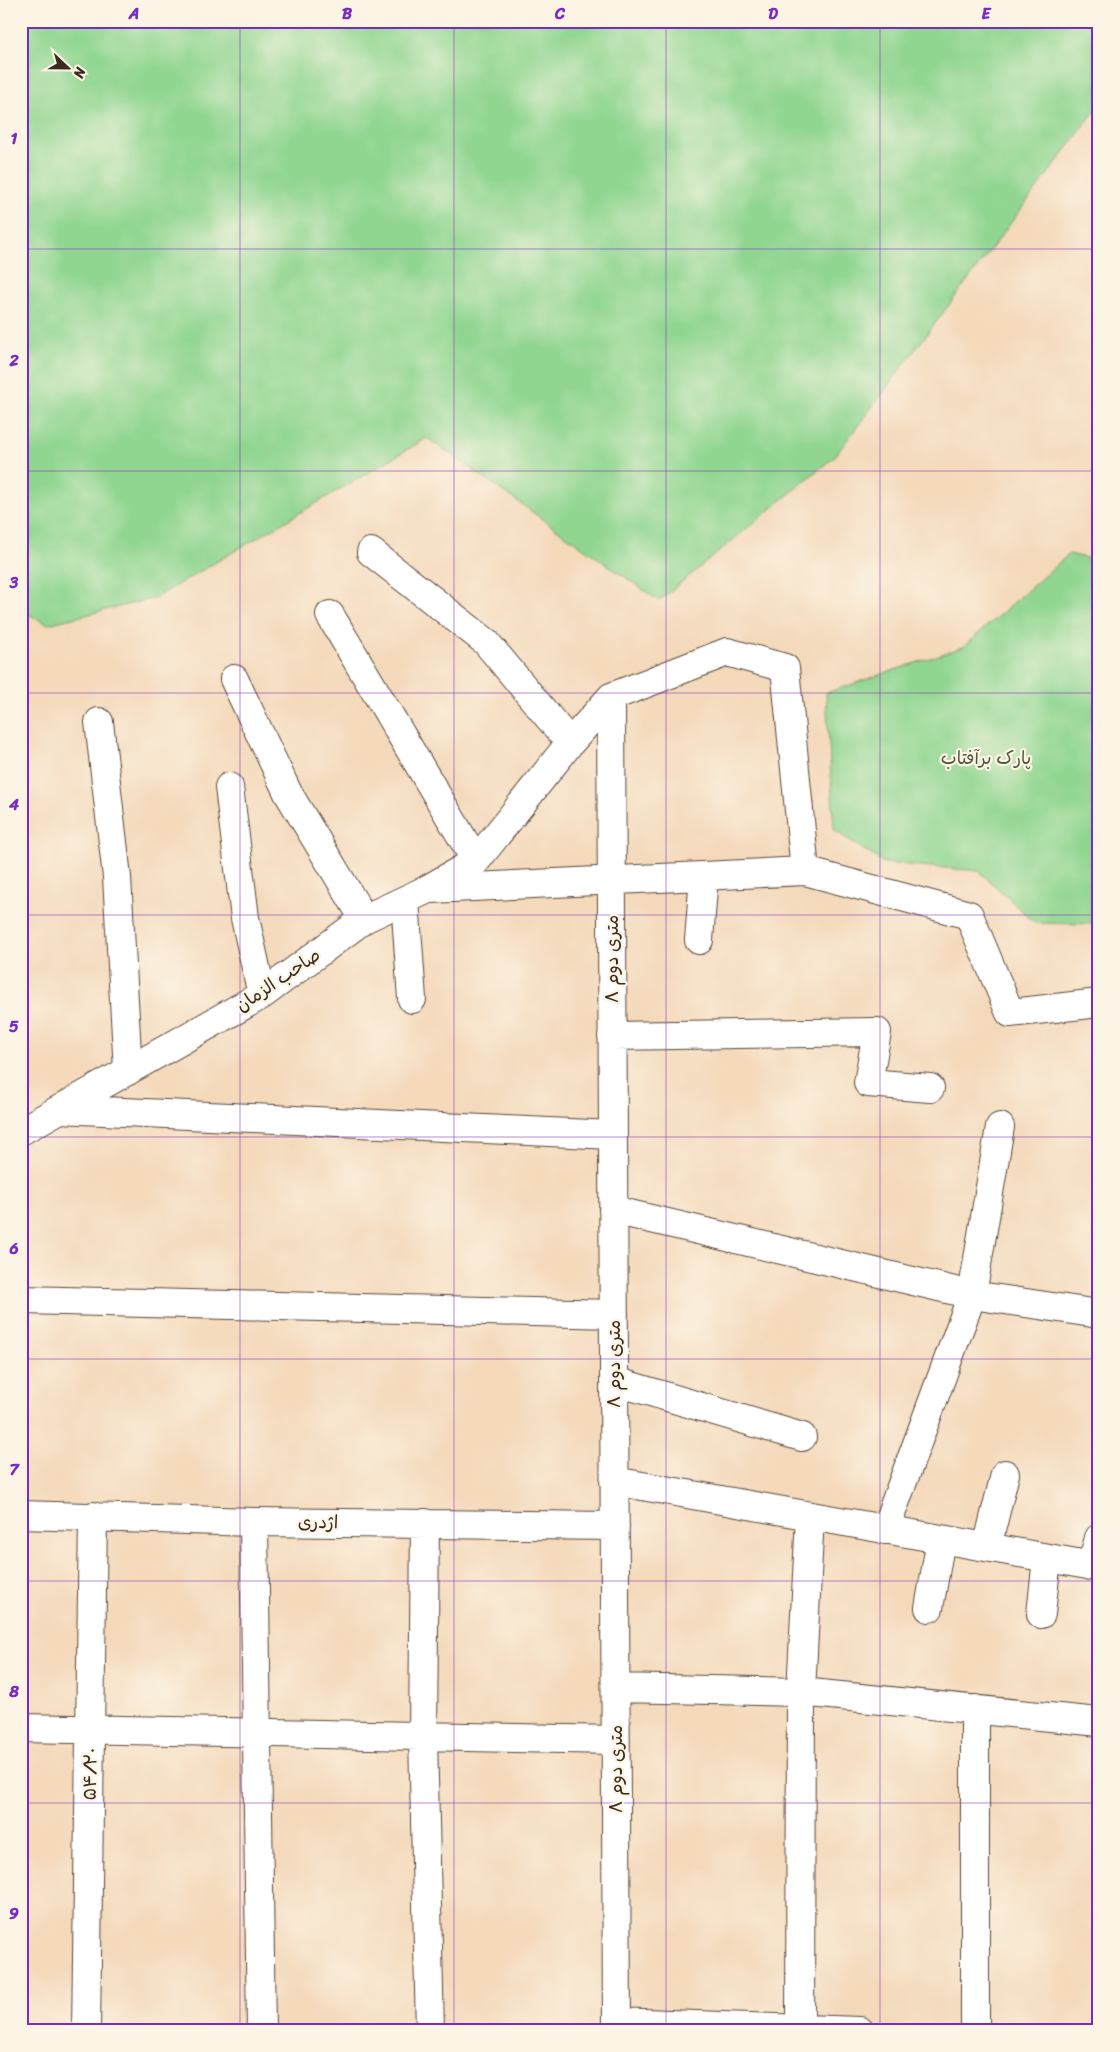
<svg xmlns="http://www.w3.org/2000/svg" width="1120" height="2052" viewBox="0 0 1120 2052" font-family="Sriracha,'Playpen Sans Arabic',sans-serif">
<rect width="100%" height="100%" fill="#fcf5e5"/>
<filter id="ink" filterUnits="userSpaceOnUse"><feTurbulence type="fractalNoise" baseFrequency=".02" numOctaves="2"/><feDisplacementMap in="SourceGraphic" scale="10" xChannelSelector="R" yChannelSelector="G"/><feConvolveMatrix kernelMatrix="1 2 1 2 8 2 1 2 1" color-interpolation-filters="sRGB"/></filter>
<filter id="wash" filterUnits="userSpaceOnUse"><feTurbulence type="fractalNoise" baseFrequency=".0096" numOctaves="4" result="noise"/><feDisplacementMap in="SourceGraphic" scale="20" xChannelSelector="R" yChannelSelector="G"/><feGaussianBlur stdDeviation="1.12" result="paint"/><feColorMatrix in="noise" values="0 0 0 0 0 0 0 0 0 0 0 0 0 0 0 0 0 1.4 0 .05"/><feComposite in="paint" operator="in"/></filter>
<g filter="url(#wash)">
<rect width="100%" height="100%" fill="#f4d9bb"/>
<path fill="#90d691" stroke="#668058" d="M21,21H1099V106L835,456L659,601L427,438L155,598L48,624L21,611Z
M1069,554L1099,561V924L1035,923L979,871L884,863L834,830L826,693L963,647Z"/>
</g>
<g filter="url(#ink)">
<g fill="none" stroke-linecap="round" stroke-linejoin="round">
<g stroke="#574436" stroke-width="30">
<path id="minor" d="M371,552L486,642L570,743
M330,615L476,861
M234,679L288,793L364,919
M611,697L617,2031
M99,722L117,877L128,1071
M229,787L245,918L262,995
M431,889L805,871L969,915L1010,1013L1099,1003
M405,900L412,999
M699,940L704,876
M612,1036L877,1032L868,1083L930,1088
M60,1109L612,1135
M21,1131L262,995L364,919L426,890L476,861L570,743L611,697L727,652L785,668L805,871
M613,1210L972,1295L1099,1314
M21,1300L614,1314
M614,1381L802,1437
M614,1481L1099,1567
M21,1515L254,1522L615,1526
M254,1522L261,2031
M425,1523L423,1736L430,2031
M885,1530L972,1295L1000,1127
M987,1547L1005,1474
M1091,1566L1099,1538
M929,1608L941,1539
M1041,1614L1047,1558
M616,1688L801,1692L1099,1722
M975,1709V2031
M21,1728L615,1740
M617,2022L860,2031
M86,2031L93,1516
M800,2031L801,1692L810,1516"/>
</g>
<use href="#minor" stroke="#fff" stroke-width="28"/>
</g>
</g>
<path fill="none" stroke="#7b2cbf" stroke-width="1" stroke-opacity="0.55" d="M240,21V2031M454,21V2031M666,21V2031M880,21V2031M21,249H1099M21,471H1099M21,693H1099M21,915H1099M21,1137H1099M21,1359H1099M21,1581H1099M21,1803H1099"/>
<g text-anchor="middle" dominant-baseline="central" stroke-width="4.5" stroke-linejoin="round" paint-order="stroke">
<g font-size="18" fill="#50553b" stroke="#fcf5e5">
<text x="986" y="758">پارک برآفتاب</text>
</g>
<g font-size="18" fill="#3b2a1e" stroke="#fcf5e5">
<text transform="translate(612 959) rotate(-90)">۸ متری دوم</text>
<text transform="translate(278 980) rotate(-34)">صاحب الزمان</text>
<text transform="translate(614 1364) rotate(-90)">۸ متری دوم</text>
<text transform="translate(318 1522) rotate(1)">اژدری</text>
<text transform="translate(616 1769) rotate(-90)">۸ متری دوم</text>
<text transform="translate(90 1774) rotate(-89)">۵۴/۲۰</text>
</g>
</g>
<rect width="1120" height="2052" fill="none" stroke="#fcf5e5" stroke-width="55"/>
<g transform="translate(68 68) rotate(112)" stroke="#fcf5e5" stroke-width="4" paint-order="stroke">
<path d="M0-4L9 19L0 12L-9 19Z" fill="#3b2a1e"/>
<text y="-8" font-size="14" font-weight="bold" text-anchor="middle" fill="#3b2a1e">N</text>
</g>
<rect x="28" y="28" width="1064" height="1996" fill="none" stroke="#7b2cbf" stroke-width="2"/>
<g font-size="16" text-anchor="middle" font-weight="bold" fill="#7b2cbf">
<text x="134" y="19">A</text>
<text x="347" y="19">B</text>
<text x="560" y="19">C</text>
<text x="773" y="19">D</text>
<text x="986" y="19">E</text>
<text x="14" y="144">1</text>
<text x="14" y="366">2</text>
<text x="14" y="588">3</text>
<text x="14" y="810">4</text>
<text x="14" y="1032">5</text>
<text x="14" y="1254">6</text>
<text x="14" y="1475">7</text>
<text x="14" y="1697">8</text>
<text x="14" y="1919">9</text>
</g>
</svg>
